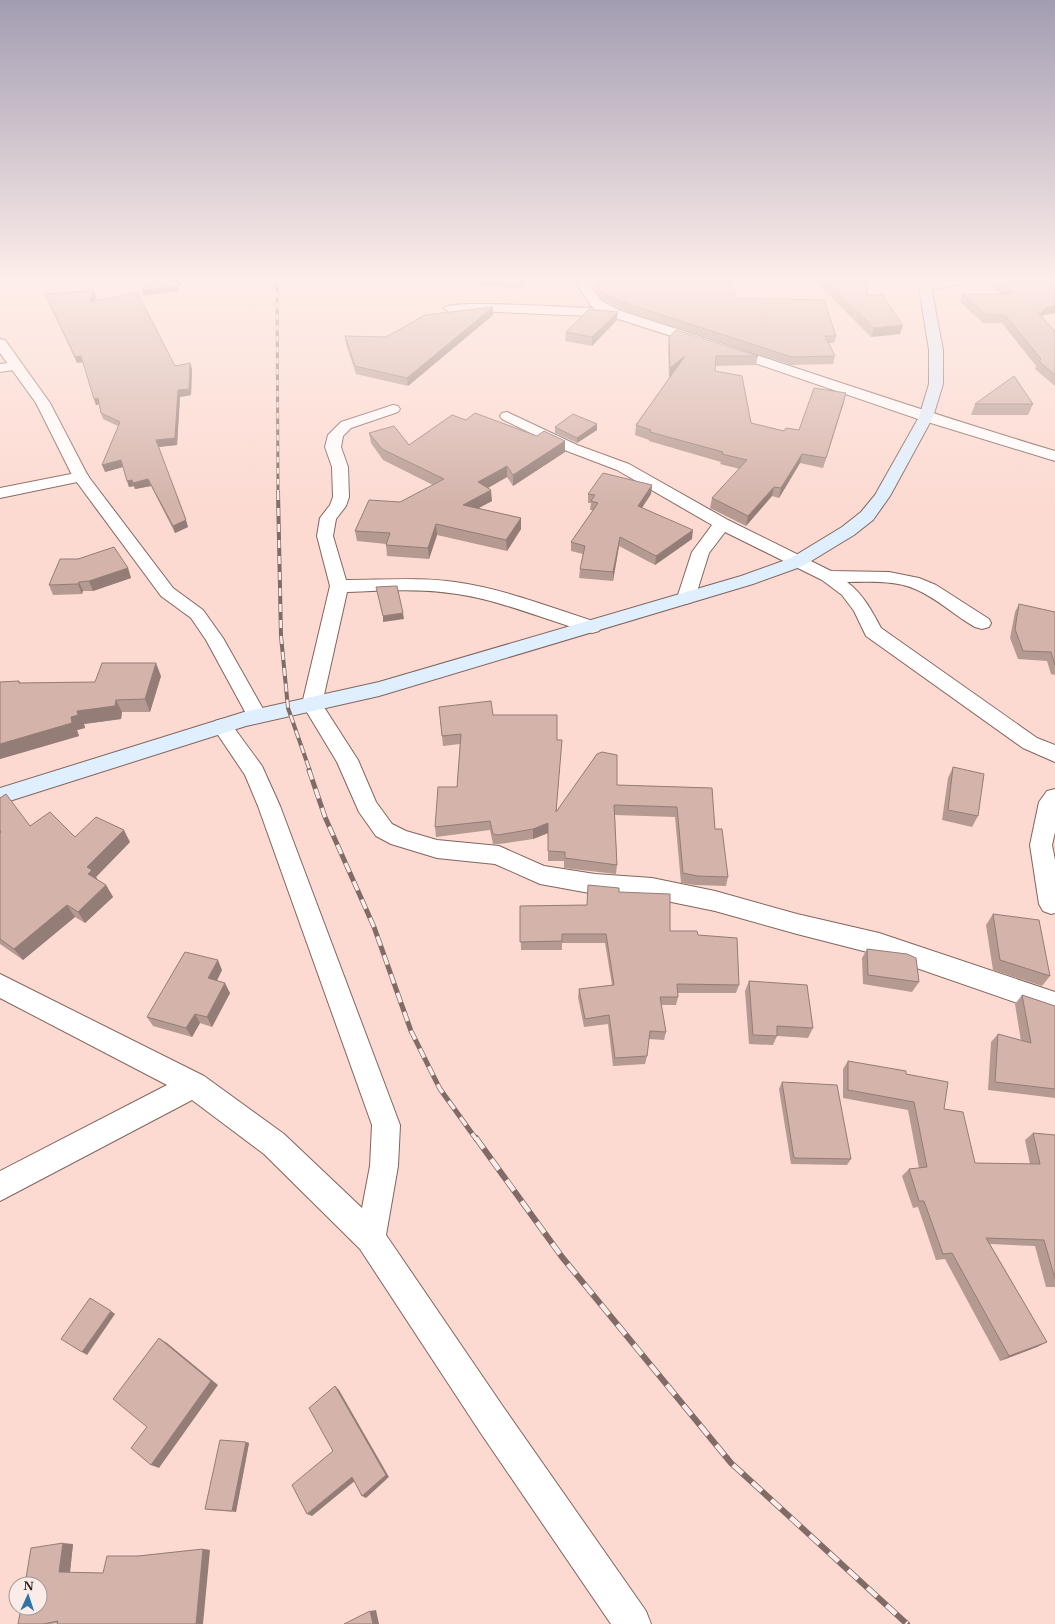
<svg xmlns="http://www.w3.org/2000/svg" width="1055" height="1624" viewBox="0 0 1055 1624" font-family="'Libre Baskerville',serif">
<rect width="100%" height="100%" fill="#fcdad1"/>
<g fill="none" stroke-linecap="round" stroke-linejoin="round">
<g stroke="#82655d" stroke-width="2">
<path id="minor" d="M577,281H587L600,300L618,310C764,356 908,407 1055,451V461L921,420L737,357L612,317L476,311L449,312L443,308C449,299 576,308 595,308L591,306L576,283Z
M938,281H963L961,284L925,291L919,287L921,284Z
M15,362L20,363L22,366L20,369L0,372V364Z
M393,405L398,406L400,409L398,412L351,428L343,436L341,447L348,467L349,497L346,506L336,519L333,536L346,580C383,580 419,577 455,582C505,589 552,608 599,623L601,627L599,631L592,633C547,621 504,601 457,594C420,588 383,591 347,592L322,704L358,760L376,802L392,824L406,831L437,840L499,846L544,866L595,874L652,878L715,891L797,914L879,933L1055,992V1016L879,955L797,934L715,911L652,898L595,894L540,884L495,864L437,858L391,844L376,836L359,812L337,762L302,704L330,586L317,536L320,518L330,505L333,497L332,467L325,447L328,435L341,422Z
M507,412L577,445L629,464L728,520L831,571L889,572L919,578L936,585L989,619L991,623L989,627L982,629L975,627C955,616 937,598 915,589C895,580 869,582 847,582C863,594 872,611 881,628L1037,738L1055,745V762L1023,748L866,636L854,611L842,595L822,580L725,532L709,553L695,598L692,602L686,604L680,602L677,598L692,552L712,525L617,470L567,451L502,419L500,416L502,413Z
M81,472L87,474L89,477L87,480L0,498V488Z
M222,719L229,721L262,766L280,806L400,1125L398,1166L386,1235L504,1408L646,1611L651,1624H611L480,1432L360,1249L264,1154L192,1100L0,1201V1171L167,1085L0,998V974L204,1076L284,1134L362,1208L370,1166L372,1125L258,806L245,775L212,726L215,721Z
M1055,789V832L1052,845L1055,860V913L1051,914L1043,911L1039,904L1030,845L1039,802L1047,791Z"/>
</g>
<g stroke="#82655d" stroke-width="2">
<path id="tertiary" d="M0,339L5,340L50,403L88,476L173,588L203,610L223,638L267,716L264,721L257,723L250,721L206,640L191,618L161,596L73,477L36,403L0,353Z"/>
</g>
<g stroke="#82655d" stroke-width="2">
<path id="secondary" d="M918,281H930L943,350V384L933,417L890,496L873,520L854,535L803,566L753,584L379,696L246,726L0,804V788L244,712L379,682L741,576L791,558L842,527L861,512L875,495L919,417L929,384V350Z"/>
</g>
<use href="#minor" fill="#fff" fill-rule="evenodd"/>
<use href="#tertiary" fill="#fff" fill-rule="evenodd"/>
<use href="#secondary" fill="#dfeffe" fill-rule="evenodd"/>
<g stroke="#816b66" stroke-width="3">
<path id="rail-far3" d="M277,281L278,493"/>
</g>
<g stroke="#816b66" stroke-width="4">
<path id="rail-far2" d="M278,492L281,636L288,708L310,771"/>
</g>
<g stroke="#816b66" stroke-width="5">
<path id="rail-far1" d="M309,770L325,817L374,927L411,1031L440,1089L476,1139"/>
</g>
<g stroke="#816b66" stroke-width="6">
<path id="rail" d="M476,1138L562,1257L731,1463L907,1624"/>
</g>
<use href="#rail-far3" stroke="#faede9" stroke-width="2" stroke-dasharray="5.5" stroke-linecap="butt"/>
<use href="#rail-far2" stroke="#faede9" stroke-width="2.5" stroke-dasharray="8" stroke-linecap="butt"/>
<use href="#rail-far1" stroke="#faede9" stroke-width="3.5" stroke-dasharray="10" stroke-linecap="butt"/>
<use href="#rail" stroke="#faede9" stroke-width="4.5" stroke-dasharray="13" stroke-linecap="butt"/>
</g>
<path fill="#b59a92" d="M477,281H525L522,288L477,285Z
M595,281H731L736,298L836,336L834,343H828L835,356L833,364L791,365L619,309L601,299L596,291Z
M815,281H867V295L900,334L871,337Z
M985,281H1055V313L1044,315L1042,317L1055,331V386L1035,369L1036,366L1002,323H983L960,302L962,294H1001Z
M94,291L96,297L95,301L175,366L190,363L192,369L191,395L180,397L177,445L158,447L188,527L175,533L151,486L135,489L134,486L129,487L123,467L105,472L118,426L103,419L101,413L99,404L96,405L83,362L77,363L45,294Z
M493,315L408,386L356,374L346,344L345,336L386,337Z
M617,320L592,346L565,341L566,332Z
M669,337L758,356L756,365L715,366V371L751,423L784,431L799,430L844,402L823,468L800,463L779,498L772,496L746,526L710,508L712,498L740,469L720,464L721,462L649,441V440L635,435L636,425L671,375L669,377L668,347Z
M975,404H1033L1028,415H971Z
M466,420L537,436L565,441V452L513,486L507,477L488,488L492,501L478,508L521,518V529L507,551L437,535L429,559L387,556L386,545V544L357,541L355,531L400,502L433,485L383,460L371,443L369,433L409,445Z
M597,424V430L577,443L555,433V427Z
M652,485L651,494L642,508L692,539L655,565L619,546L613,581L579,578L580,569L583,554L571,551V542L593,510H590L591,503H588V494Z
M128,568L131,578L93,591H83L82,594L53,595L49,585Z
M1019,604L1055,612V675L1051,674L1047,661L1018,659L1010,638L1015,612Z
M161,676L150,712H122L121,719L84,724L85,728L77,730L79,736L0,759L19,681L21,683L95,682Z
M439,707L493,715L557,740L561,750L556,811L617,785L712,788L715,829L728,877L726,886L695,885L681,883L675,817L615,815L617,865L616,874L564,868V861H548V833L533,839L499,844H493L490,830L436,837L435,827L457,787L460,744L443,746Z
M953,767L978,816L972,827L942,820L948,778Z
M0,798L30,826L75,837L130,842L96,877L98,880L106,885L113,897L85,923L75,917L23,960L0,944V833L1,832H0Z
M588,885L619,892L670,931L698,935L739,985L736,993H678V997L676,1005H661L666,1032L664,1040L649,1039L647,1056L645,1064L613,1066L608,1024L584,1027L578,997L579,989L612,985L605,943H562V950H521L520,906L587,905Z
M993,914L1050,976L1042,986L993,970L986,925Z
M867,949L919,982L912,992L863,984L862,958Z
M222,970L217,981L230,993L212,1027L200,1023L192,1037L153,1026L147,1017Z
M749,981L813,1028L808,1038L777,1036L773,1045L749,1044L745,991Z
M1022,995L1055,1006V1098L988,1090L991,1042L998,1034L1021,1041L1015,1004Z
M848,1061L906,1074L944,1109L975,1163L1030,1164L1025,1140L1033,1133L1055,1135V1287H1046L1035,1246L990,1244L1047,1342L1037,1347L1000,1361L945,1259L936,1260L918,1207L913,1208L902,1176L909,1169L919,1168L908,1110L843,1098V1069Z
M782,1082L851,1159L847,1165L791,1164L779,1089Z
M246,1442L249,1443L236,1512L209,1510L205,1509Z
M73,1544L70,1572L103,1573L138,1556L203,1549L210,1550L58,1623L50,1624H18Z"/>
<path fill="#947d77" d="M176,281H181L182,286H178L179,291L143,296L142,291Z
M522,281H525L522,288Z
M94,291L96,297L93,308L90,302Z
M1055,306V313L1044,315L1037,322L1040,314L1047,307Z
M493,307V315L408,386L407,378Z
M618,312L617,320L592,346V337Z
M903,325L900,334L871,337L874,328Z
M81,356L83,362L77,363L75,357Z
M685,356L683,365L669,377L670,368Z
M190,363L192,369L191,395L180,397L177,445L158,447L156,440Z
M846,393L844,402L823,468L826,458Z
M98,398L100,404L96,405L94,399Z
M597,424V430L577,443V438Z
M565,441V452L513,486V475Z
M802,454L800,463L779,498L781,488Z
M121,460L123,467L105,472L102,465Z
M507,466V477L479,493L478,482Z
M148,479L151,486L135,489L133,483Z
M132,480L134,486L129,487L127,481Z
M652,485L651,494L637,515L638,506Z
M774,487L772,496L746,526L748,516Z
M491,490L492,501L464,516L463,505Z
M521,518V529L507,551L506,540Z
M186,520L188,527L175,533L173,526Z
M436,524L437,535L429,559L428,548Z
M693,530L692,539L655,565L656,556Z
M620,537L619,546L613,581V572Z
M128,568L131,578L93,591L89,581Z
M79,582L83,591L82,594L78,584Z
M403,613L404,619L383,622V616Z
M156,663L161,676L150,712L145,699Z
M116,700L122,712L121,719L84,724L85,728L77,730L79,736L0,759V744L71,717L77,711Z
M562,740L561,750L555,822L556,812Z
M548,823V833L533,839V829Z
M124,830L130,842L96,877L99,882L88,874L87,867Z
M106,885L113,897L85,923L78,912Z
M67,905L75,917L23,960L14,949Z
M218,960L222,970L213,988L208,978Z
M225,983L230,993L212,1027L207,1017Z
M195,1014L200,1023L192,1037L186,1028Z
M111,1311L115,1314L87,1355L82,1352Z
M159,1338L167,1343L218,1385L159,1468L151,1465Z
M1047,1342L1037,1347L1000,1361L1009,1356Z
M335,1386L339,1390L389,1477L366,1498L362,1496Z
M246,1442L249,1443L236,1512L232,1511Z
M352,1477L356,1480L312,1516L307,1514Z
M63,1543L73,1544L70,1572H59Z
M203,1549L210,1550L203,1624H196Z
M376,1610L379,1624H373L370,1611Z"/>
<path fill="#d3b3aa" stroke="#947d77" d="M148,281H177H176L178,286L142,291Z
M596,281H731L736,298L824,300L836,336H825L835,356L792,357L619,301L601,292L596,284Z
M826,281H867V295H882L903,325L874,328Z
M998,281H1055V306L1047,307L1040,314L1036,311L1055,331V375L1039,361L1041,359L1005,315H986L962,294H1014Z
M94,291L90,302L137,292L175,366L190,363L189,389L178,390L175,438L156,440L186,520L173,526L148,479L133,483L132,480L127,481L121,460L102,465L120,422L101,413L98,398L94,399L81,356L75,357L45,294Z
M493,307L407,378L355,366L345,336L386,337L425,315Z
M589,309L618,312L592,337L566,332Z
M676,330L758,356H716L715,371L742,376L751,423L784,431L786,428L799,430L814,388L846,393L826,458L802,454L781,488L774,487L748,516L712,498L747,460L722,454L723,452L650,432L651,430L636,425L685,356L670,368L669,337Z
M1014,376L1033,404H975Z
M475,413L537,436L544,431L565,441L513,475L507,466L478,482L491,490L463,505L521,518L506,540L436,524L428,548L386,545L390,533L355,531L369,500L400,502L444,479L382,449L369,433L394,426L409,445L452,415L466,420Z
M573,414L597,424L577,438L555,427Z
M603,473L652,485L638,506L693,530L656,556L620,537L613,572L580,569L585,546L571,542L598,503L591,501L595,495L588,494Z
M114,547L128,568L89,581L79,582L78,584L49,585L60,559H78Z
M397,586L403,613L383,616L376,587Z
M1019,604L1055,612V665L1051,652L1023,651L1015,629Z
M102,663H156L145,699L116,700L115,706L77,711L78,715L71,717L72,723L0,744V682L19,681V683L95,682Z
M491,701L493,715H557V740H562L556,812L597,754L602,752L617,755V785L712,788L715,829H722L728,877L697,876L683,873L677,807L614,805L617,865L565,858V852L548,851V823L533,829L498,835L493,834L490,821L435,827L438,787H457L461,734L442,736L439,707Z
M953,767L984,774L978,816L948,810Z
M6,794L30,826L50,812L75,837L96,817L124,830L87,867L92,870L88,874L106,885L78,912L67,905L14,949L0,939V833L1,832L0,830V798Z
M588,885L619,888V892L670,894V931H697L698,935L737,938L739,985L677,984L678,997H660L666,1032L650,1031L647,1056L615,1058L609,1015L585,1019L579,989L614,985L606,934H562V941L520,942V906L587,905Z
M993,914L1039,920L1050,976L1000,960Z
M867,949L907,954L916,958L919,982L868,975Z
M185,952L218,960L208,978L225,983L207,1017L195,1014L186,1028L147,1017Z
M749,981L807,985L813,1028L777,1026V1036L753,1035Z
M1022,995L1055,1006V1089L995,1082L998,1034L1031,1043Z
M848,1061L906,1071V1074L948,1082L944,1109L963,1112L975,1163L1040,1164L1033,1133L1055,1135V1279L1044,1240L986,1238L1047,1342L1009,1356L952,1253L943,1254L924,1201H919L909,1169L927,1167L914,1102L848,1090Z
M782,1082L837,1085L851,1159L794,1158Z
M90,1298L111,1311L82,1352L61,1339Z
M159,1338L211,1381L151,1465L131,1448L147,1427L113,1399Z
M335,1386L386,1475L362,1496L352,1477L307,1514L292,1485L333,1451L309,1408Z
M220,1440L246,1442L232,1511L205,1509Z
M63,1543L59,1572L103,1573L107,1556H138L203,1549L196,1624H57L58,1621L43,1624H18L21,1608H40V1584H25L31,1548Z
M370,1611L373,1624H344Z"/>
<linearGradient id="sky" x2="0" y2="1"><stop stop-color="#a39db2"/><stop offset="0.55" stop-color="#feeeea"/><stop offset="1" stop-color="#feeeea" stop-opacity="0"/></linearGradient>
<rect width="1055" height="508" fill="url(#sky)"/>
<g transform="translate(28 1596) rotate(3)"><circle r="19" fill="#faede9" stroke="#a69a96"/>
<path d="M0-3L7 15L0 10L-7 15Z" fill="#3172a8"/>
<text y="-6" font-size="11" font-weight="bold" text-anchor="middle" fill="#291d1a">N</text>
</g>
</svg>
